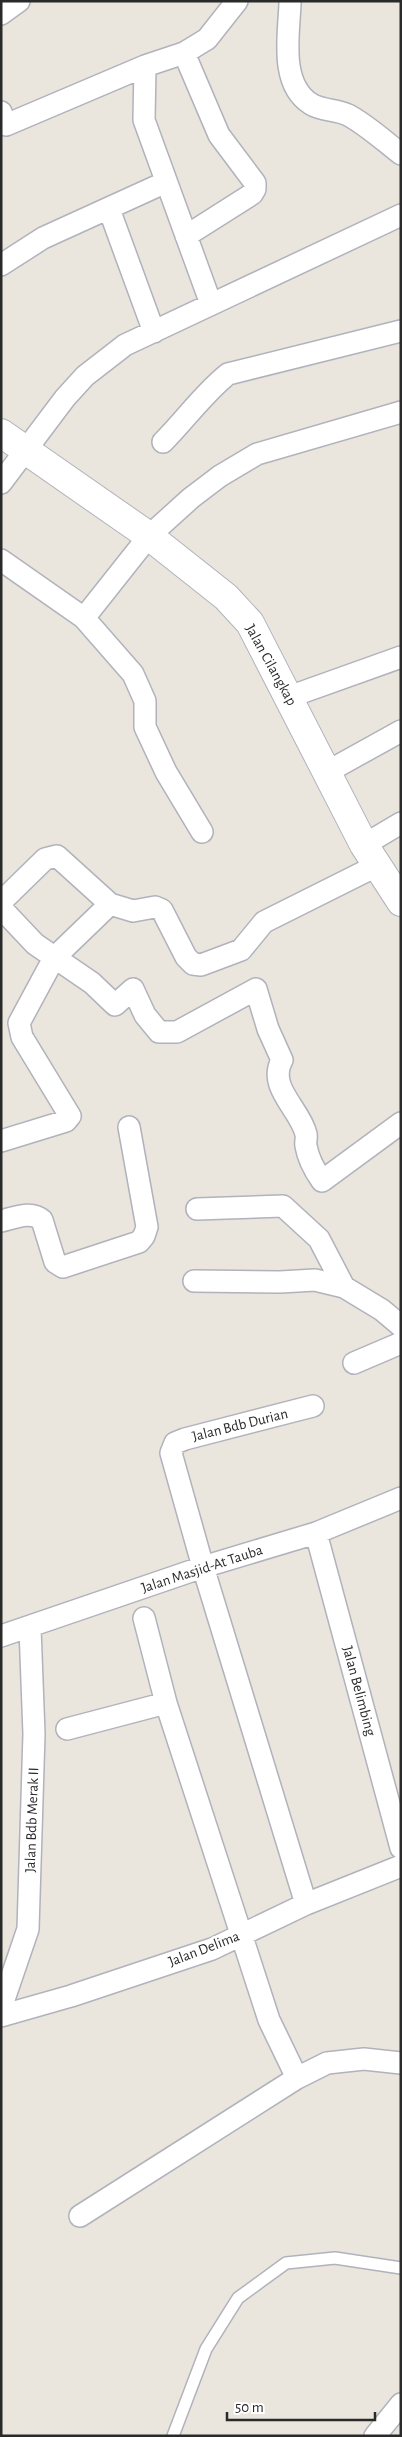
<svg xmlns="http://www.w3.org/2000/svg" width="402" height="2437" viewBox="0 0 402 2437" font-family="'Alegreya Sans',sans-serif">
<rect width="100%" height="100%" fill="#eae6dd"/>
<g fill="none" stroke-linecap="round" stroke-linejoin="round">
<g stroke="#b1b2bc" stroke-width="14">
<path id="lane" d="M173,2436L206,2349L238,2298L286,2263L335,2258L401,2268"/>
</g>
<g stroke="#b1b2bc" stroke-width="24">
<path id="street" d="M290,3C289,34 279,84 311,104C322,111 336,109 348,115C367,125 384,141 401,154
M1,14L19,1
M184,53L219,135L255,183V189L252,194L186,236
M145,66L144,120L211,304
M1,112L6,125L145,66L184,53L207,39L237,1
M109,209L154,332
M1,265L43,238L166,182
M163,442C185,420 204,393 228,374L401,331
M1,483L65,398L85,376L125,345L401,215
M1,560L84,618L133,674L145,701V727L166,772L202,832
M84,618L149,536L191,498L220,476L257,454L401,412
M289,697L401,657
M327,772L401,731
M364,845L401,823
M1,902L45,859L57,856L110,904L133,911L155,907L162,910L186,957L193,964L201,965L241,950L264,922L376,866
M1,908L35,944L92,983L115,1005L133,989L145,1015L159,1032H177L256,989L268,1029L282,1060C267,1087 300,1109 306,1134C307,1138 305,1142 306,1146C308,1158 315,1171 322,1181L401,1123
M1,1141L66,1121L70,1116L22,1037L19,1023L54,958L110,904
M197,1209L283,1206L319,1239L344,1287
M1,1221C14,1218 31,1210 42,1220L55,1262L63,1267L139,1242L144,1236L147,1227L129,1127
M194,1281L280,1282L315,1280L344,1287L382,1310L401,1326
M354,1363L401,1343
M316,1533L401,1848
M144,1618L166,1703
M1,1636L203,1567L316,1533L401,1498
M67,1729L166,1703L269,2020L297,2078L80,2216
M306,1904L203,1567L171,1453L175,1443L185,1439L313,1406
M1,2008L28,1929L34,1734L30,1628
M1,2016L71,1996L212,1949L306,1904L401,1866
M297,2078L327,2063L364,2059L401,2063
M375,2436L401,2404"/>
</g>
<g stroke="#b1b2bc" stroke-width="30">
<path id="secondary" d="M1,433L149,536L226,597L250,623L364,845L401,902"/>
</g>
<use href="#lane" stroke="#fff" stroke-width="11"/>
<use href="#street" stroke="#fff" stroke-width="21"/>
<use href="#secondary" stroke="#fff" stroke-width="28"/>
</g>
<g text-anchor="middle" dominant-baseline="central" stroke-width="5" stroke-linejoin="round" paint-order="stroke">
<g font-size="15" fill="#2a2a2a" stroke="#fff">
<text transform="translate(271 665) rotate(61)">Jalan Cilangkap</text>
<text transform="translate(240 1425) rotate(-14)">Jalan Bdb Durian</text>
<text transform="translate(202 1569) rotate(-18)">Jalan Masjid-At Tauba</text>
<text transform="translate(359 1691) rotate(75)">Jalan Belimbing</text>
<text transform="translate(32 1820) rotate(-88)">Jalan Bdb Merak II</text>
<text transform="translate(204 1949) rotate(-21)">Jalan Delima</text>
</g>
</g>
<rect width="402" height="2437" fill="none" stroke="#2a2a2a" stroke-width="5"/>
<path d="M227 2412v8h148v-8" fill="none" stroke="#2a2a2a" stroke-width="2.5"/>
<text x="235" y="2412" font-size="15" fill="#2a2a2a" stroke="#ffffff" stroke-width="4" paint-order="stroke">50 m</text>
</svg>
